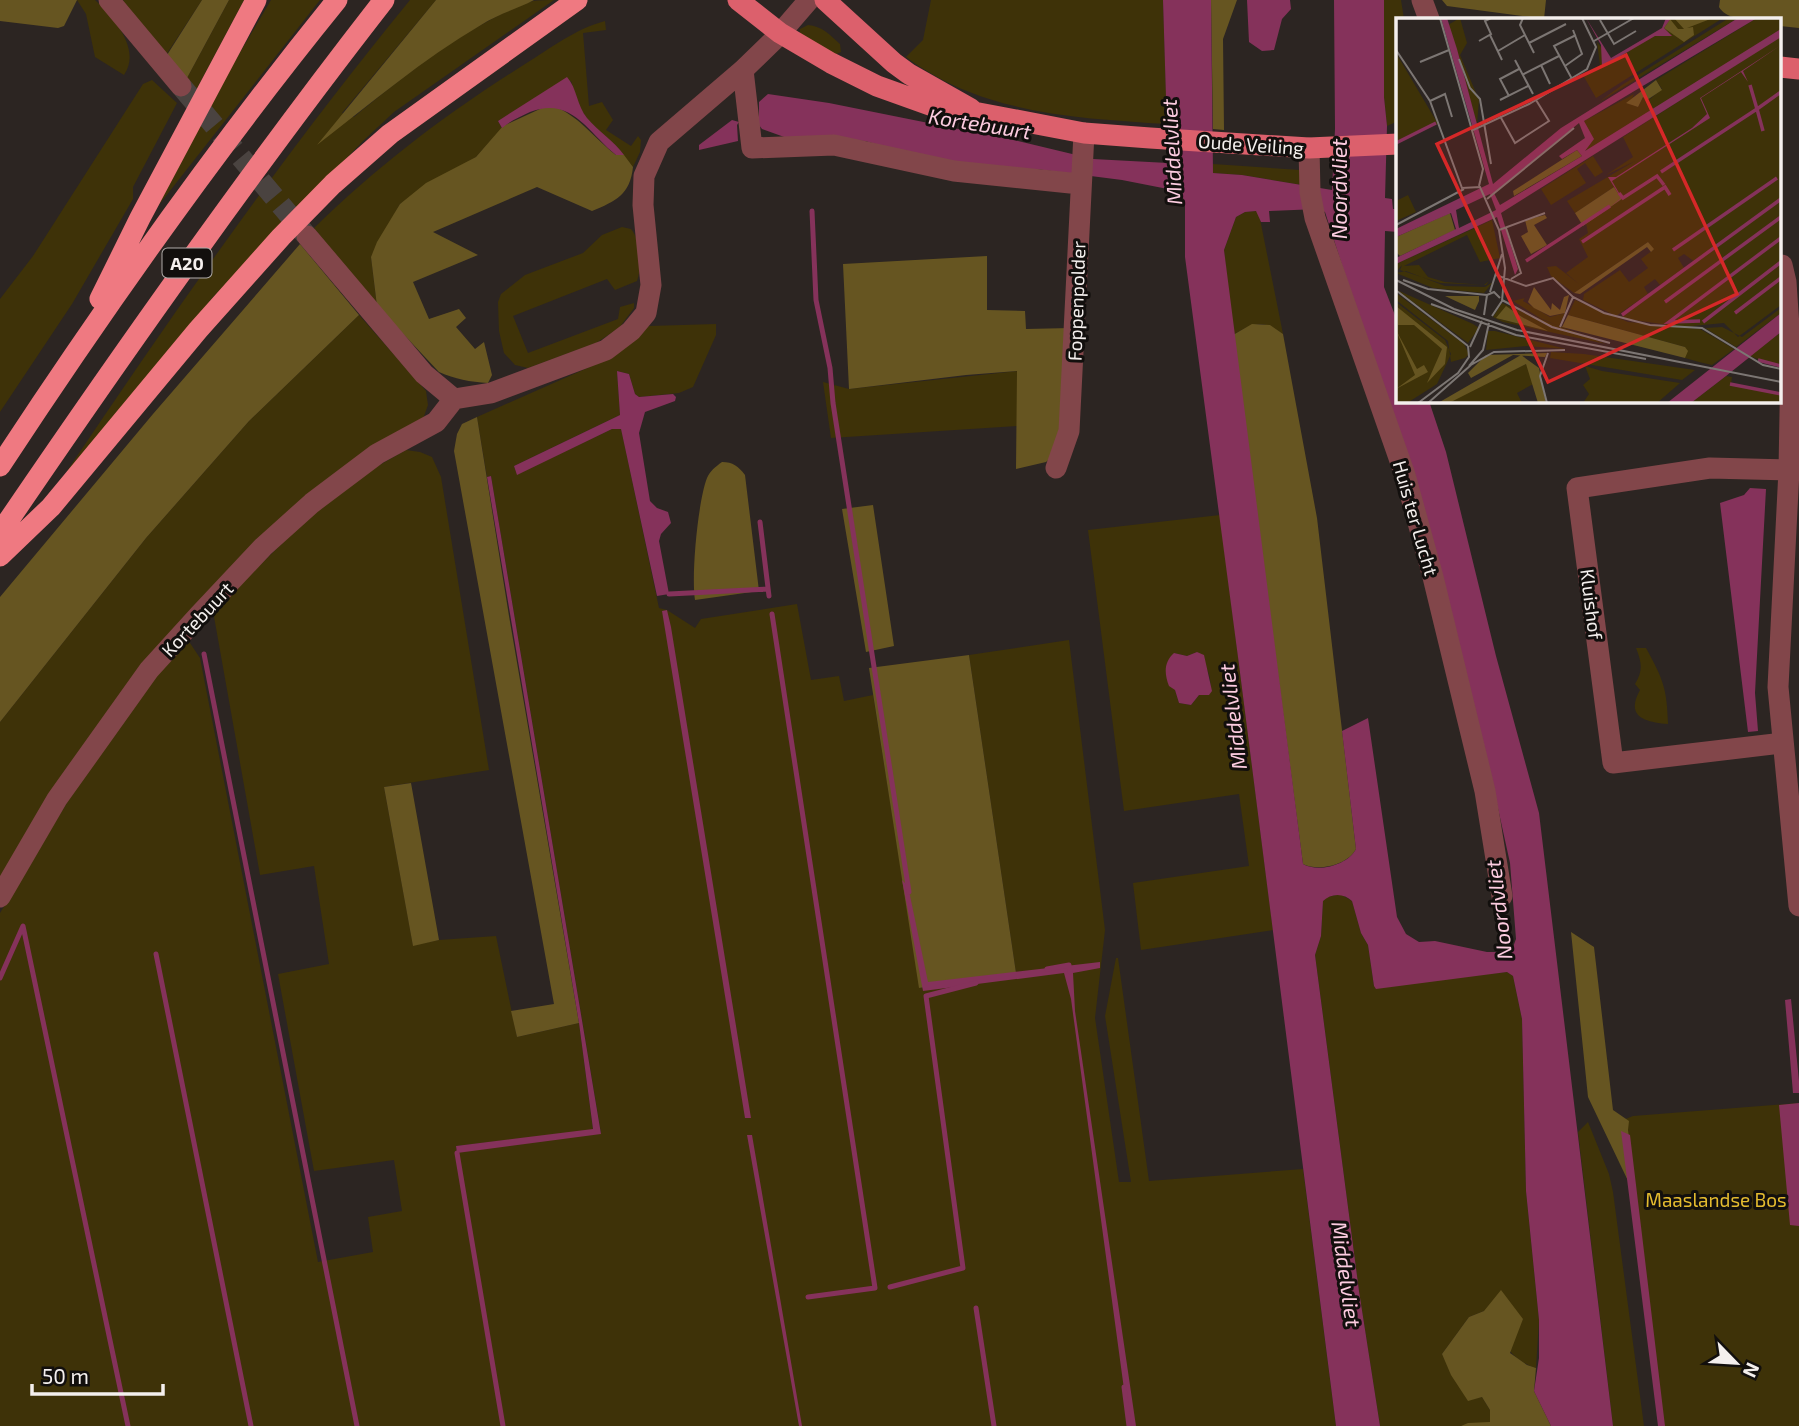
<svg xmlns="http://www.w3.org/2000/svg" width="1799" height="1426" viewBox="0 0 1799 1426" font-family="'Exo 2',sans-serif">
<rect width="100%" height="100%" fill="#2c2522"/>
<path fill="#3e3208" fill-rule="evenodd" d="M77,0H95C113,17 142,49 124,75L95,57L86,14Z
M124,0H202L166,55L122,2Z
M229,0H244L196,90L187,78Z
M271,0H320L158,206L232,66Z
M410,0H436L342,113L354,117C402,77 474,20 533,1C539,0 547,0 554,0L394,112L363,141L212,298L166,359L69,474L67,471C175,310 287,150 410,0Z
M931,0H1163L1167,124C1076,118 982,114 906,57L923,40Z
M1384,0H1401L1404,19H1398V121L1387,126L1384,97Z
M605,21L606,30L583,33L589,106L602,102L613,120L606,130L631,146L638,136L641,140L640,152L633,167C618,147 591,129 580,108C576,100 574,90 571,81L498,121L502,128L476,157L400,204L371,257L377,306L314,228C381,163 446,114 525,64C551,48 575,29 605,21Z
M808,25C822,26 830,35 840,44L841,52L834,55L800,36V29Z
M152,80L177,103L133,187V199L72,304L0,412V299L33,256L143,84Z
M1213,164L1300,170L1302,185L1242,175L1213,173Z
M1256,211L1259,214L1283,334C1262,319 1254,322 1233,335L1224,250L1236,217L1245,212Z
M622,227L631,229C641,240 642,268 637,281L615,290L607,279L513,316L528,353L618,319L620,307L634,303V308L619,328L596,343L528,368L515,365L504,353L499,331L498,302L501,294L525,275L583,253L602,235Z
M359,315L426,391L428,405L423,419L245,555L0,882V722L146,538L249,421Z
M716,324V335L693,387L679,393L639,397L635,394L629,374L617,371L620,415L514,466L517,474L612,429L621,428L659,608L667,610L695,628L701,619L797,604L811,680L839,676L844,701L873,695L920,988L1016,973L969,655L1069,640L1105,930L1095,1018L1119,1182H1131L1105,1016L1116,958H1118L1149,1181L1303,1169L1336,1426H0V913L88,768L186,637L200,658L318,1262L373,1252L368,1217L402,1211L394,1160L314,1171L278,974L329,964L314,866L260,875L213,611L306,520L369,471L406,450L420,452L432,457L441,477L489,770L384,787L413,945L439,940L496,936L517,1037L579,1023L593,1130L456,1146L457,1152L601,1133L491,476L487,477L477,417L610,358L649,326Z
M1018,371L1017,426L831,438L823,382L849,389Z
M1220,515L1273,930L1141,950L1133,883L1249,866L1239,794L1124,811L1088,530ZM1197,652C1206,665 1214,679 1209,695H1199L1191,705L1179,703L1175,690L1174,653L1187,656Z
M1636,648H1646C1663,679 1667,688 1668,724C1645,722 1625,717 1640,690L1635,684C1643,671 1642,663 1636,648Z
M1336,895H1342L1352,901L1361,933L1368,945L1374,986L1507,972L1513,976L1522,1019L1526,1191L1539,1320L1536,1368C1509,1360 1498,1334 1484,1311L1469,1317L1442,1354L1468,1400L1482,1397L1490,1410V1423L1461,1426H1380L1359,1291L1315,955L1321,936L1323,901L1327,897Z
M1799,1103V1426H1661L1623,1120L1633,1116Z
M1588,1122L1609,1174L1613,1192L1644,1426H1613L1578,1132Z"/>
<path fill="#665521" d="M0,0H77L64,26L58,28L0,21Z
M202,0H229L187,78L167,55Z
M436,0H534C517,9 498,14 481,25C423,59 370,104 317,145Z
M1211,0H1237L1223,39L1224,130L1213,129Z
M1442,0H1546L1544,19L1447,6Z
M1720,0H1799V28L1780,26V19C1763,19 1729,24 1719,7Z
M556,107C581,118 595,139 616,155H624L633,167C630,195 616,201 592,211L537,187L433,232L478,255L413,282L429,319L459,309L466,318L456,327L475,349L484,342L492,375L488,383C470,382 455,379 439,372L377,306L371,257L377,242L400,204L426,183L476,157L503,126L542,108Z
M300,244L359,315L249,421L146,538L0,722V597L153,414Z
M987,256V310L1025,311L1026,329L1071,328L1057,452L1046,462L1016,469L1017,371L966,375L849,389L843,264Z
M1252,324L1270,325L1283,334L1317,518L1356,849C1348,865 1318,872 1303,864L1233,335Z
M477,417L509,616L579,1023L517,1037L511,1011L554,1004L454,451L457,434L462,424Z
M722,462C733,462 738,466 745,475L759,591L695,600C691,576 698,501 707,478C710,471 715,467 722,462Z
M873,505L894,646L866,652L842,509Z
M969,655L1016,973L919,988L869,668Z
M411,783L439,940L413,946L384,787Z
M1571,932L1594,947L1613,1110L1629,1121L1628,1130L1636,1191L1630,1185L1588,1097Z
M1501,1290L1523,1319L1510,1353L1527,1365L1536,1368L1534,1391L1551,1426H1461L1468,1423L1490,1422V1410L1482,1397L1468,1401L1451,1375L1442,1354L1469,1317L1484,1311Z"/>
<path fill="#85325b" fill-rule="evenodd" d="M1163,0H1211L1213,173L1242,175L1332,190L1335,129L1334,0H1384V97L1387,126L1385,198L1392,199L1393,209H1398V232L1385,231L1384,287L1398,323V401H1429L1446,452L1496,656L1539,813L1613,1426H1551L1534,1391L1539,1358V1320L1526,1191L1522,1019L1513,976L1507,972L1376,989L1374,986L1368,945L1361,933L1352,901C1344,893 1331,893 1323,901L1321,936L1315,955L1359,1291L1380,1426H1336L1238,657L1185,257V201L1178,191L1122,180L1036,169L989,170L928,159L865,141L787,138L762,129L759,125V102L768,94L829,103L1018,141L1093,159L1168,163ZM1318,209L1325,212L1376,371L1492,781L1510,863L1516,939L1513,947L1499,952H1487L1435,941L1419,942L1406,934L1397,917L1368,718L1342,731L1356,849C1348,865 1318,873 1303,864L1224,250L1236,217L1245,212L1256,211L1261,222H1270L1269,211Z
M1247,0H1290L1291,9L1282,19L1274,50L1262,51L1249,42Z
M567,77C577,88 577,106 587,118C598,131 615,142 624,155H616C588,133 572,96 530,112C520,117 510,121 502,128L498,121Z
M732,120L739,122L737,125L738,141L699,150V145Z
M617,371L629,374L635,394L639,397L673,394L676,397L675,401L645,412L639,433L650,501L657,508L668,512L671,523L661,534L659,541L669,594L657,596L621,429H612L517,475L514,466L620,415Z
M491,476L601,1134L457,1153L456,1146L593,1129L579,1023L487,477Z
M1750,488L1766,489L1755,693L1758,731L1748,732L1720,503L1744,495Z
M667,610L671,627L751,1118H745L662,611Z
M1197,652L1204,655L1212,691L1209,695H1199L1191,705L1179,703L1175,690L1169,686C1164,673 1164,662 1174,653L1187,656Z
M902,880L908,886L928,982L1100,962V968L1073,973L1075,1011L1136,1426H1129L1071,999L1064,973L923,991Z
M1791,999L1799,1081V1093H1793L1785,1000Z
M1799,1103V1226L1790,1225L1779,1105Z
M1621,1131L1630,1135L1665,1426H1658Z
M747,1135H752L802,1426H799Z"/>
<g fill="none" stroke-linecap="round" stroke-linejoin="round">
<path stroke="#85325b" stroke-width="5" d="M812,211L816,300L830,368L833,403L909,892
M760,522L769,596
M669,594L768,589
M772,614L875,1288L808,1297
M204,654L357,1426
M156,954L251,1426
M1047,969L1069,965L1070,972
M0,978L23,926L128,1426
M457,1153L503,1426
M890,1287L963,1268L926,996L976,983
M976,1308L994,1426
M1124,1387L1129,1426"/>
<path stroke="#4a4340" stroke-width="21" stroke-dasharray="21 10" stroke-linecap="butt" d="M181,86L306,235"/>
<path stroke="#82464a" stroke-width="21" d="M109,0L181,86
M1422,0L1429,19
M743,70L752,148L834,145L954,171L1080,184
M1309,148L1310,192L1315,218L1405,475L1433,577L1485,791L1502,896
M307,236L424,374L454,399
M1782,265L1786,282L1791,356L1789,470L1778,687L1799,906
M1056,468L1069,431L1084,133
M1782,743L1613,763L1577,488L1710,468L1789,470
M0,897L57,799L149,670L199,615L263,547L312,503L377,454L436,422L454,399L491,393L606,350L631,331L646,313L651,285L643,205L644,176L659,142L743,70L777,37L809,0"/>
<path stroke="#dc606c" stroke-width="21" d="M738,0L780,33L831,63L877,86L944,110L979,113L1084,133L1150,138L1309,148L1398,144
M825,0L894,63L909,74L971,109
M1780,67L1799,69"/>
<path stroke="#ef7981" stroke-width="21" d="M100,299L140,218L256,0
M0,466C105,306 216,149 337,0
M0,533C123,352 249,173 384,0
M0,556L51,507L198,330L281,237L333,184L390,134L577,0"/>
</g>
<g text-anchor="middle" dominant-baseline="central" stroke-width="6" stroke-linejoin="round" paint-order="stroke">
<rect fill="#120f0d" stroke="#b0acaa" stroke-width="2" x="162.5" y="248.5" width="49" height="29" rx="5"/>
<g font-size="18" font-weight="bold" fill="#f4efed">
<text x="187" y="263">A20</text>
</g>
<g font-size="19" fill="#f4efed" stroke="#120f0d">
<text transform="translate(1251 144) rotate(4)">Oude Veiling</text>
<text transform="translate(1076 301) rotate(-88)">Foppenpolder</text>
<text transform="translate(1416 518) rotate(74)">Huis ter Lucht</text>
<text transform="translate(1592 604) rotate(83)">Kluishof</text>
<text transform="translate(197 619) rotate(-47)">Kortebuurt</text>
</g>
<g font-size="19" fill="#e4bb2f" stroke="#120f0d">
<text x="1716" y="1199">Maaslandse Bos</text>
</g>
<g font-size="21" font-style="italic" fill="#fdcce0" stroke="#120f0d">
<text transform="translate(980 123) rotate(9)">Kortebuurt</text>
<text transform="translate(1171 152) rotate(-93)">Middelvliet</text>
<text transform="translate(1338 189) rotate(-90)">Noordvliet</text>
<text transform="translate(1232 717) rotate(-97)">Middelvliet</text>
<text transform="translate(1498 910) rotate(-97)">Noordvliet</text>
<text transform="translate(1347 1274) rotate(82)">Middelvliet</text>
</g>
</g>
<g transform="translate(1396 18)">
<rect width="385" height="385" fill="#2c2522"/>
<path d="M64,0L71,25L64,37L83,82L81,106L52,7ZM272,0H327L200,80L187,57L204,47L201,24L206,30V46L267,11ZM333,0H342L203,84L226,67ZM361,0H385V11L197,131L188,132L193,124L188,103L238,76L234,86L242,89L247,79L254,81L266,71L260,62ZM385,18V287L342,319L328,305L286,309L225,300L299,244L288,236L282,240L288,250L264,267L259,261L248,269L252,276L220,298L187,282L188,276L224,252L233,264L252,250L245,241L257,232L252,224L178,275L155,258L151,249L160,248L183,266L170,255L192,239L183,221L192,215L190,205L226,181L218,169L179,195L171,183L239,143L210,157L237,139L227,119ZM0,35L42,106L0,124ZM197,138L207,154L199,159L189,145L181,151L190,165L155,187L145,171ZM12,177L20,194L0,203V183ZM96,202L104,240L84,244L71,217L8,248L23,247L32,259L49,264L88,267L93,263L90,267L44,265L4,252L6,247L0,254V246ZM10,253L49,268L89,269L97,264L88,275L37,270L0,255ZM135,270L127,283L154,299L169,295L163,308L144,300L117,283L129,280ZM1,272L77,306L83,310L72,325ZM0,275L68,326L73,336L69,340L55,344L52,323L0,282ZM179,282L232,304L304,311L338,331L316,347L303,344L289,340V329L172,297ZM0,284L49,322L55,336L41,366L11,385H0ZM106,285L119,291L210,326L107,304L97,299ZM117,292L126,299L148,312L104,301ZM385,290V295L340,329L309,310L326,309L346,319ZM92,313H99L170,331L130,328L90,332ZM385,314V350L354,338ZM155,334L188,336L299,352L286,362L154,340ZM130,346L139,365L121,375L126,385H51ZM189,348L206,353L284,365L261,385H187L193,376L187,367L194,361ZM330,358L336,359L335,366L385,377V385H295Z" fill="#3e3208" fill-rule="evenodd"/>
<path d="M278,0L310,1L317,0L291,10L297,9L298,17L288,24L268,10L274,1L282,11H288ZM260,62L266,72L251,82L247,79L242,89L230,85ZM181,132L186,138L118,178L117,173ZM218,169L226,181L187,208L179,195ZM54,195L59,212L4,238L1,235L0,219ZM149,197L151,200L138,207L151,227L135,236L125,218L132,214L129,202ZM252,224L258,231L255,234L251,229L184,276L178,275ZM138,269L155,292L156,285L164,292L168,279L173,277L169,295L154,298L138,290L132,284ZM49,278H83V283L79,292ZM0,288L51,329L49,346L31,365L46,331L18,307H2ZM110,288L126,299L152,313L100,300ZM172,297L289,329L292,333L289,340L166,309ZM0,312L21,351L28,347L32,354L0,371L19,357ZM151,335L149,339L117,337L75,360L72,355L90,337ZM125,337L143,350L150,385H142L130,346L53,385H42Z" fill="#665521"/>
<path d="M45,0H51L61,31L97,166L165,110L342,0H361L188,103L198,121L189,133L385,11V19L105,195L122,251L119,257L101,199L0,246V240L60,211L55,195L0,219V211L93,166ZM183,105L189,120L163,138L166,141L181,132L186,138L104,187L98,175ZM94,176L100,192L63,210L60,192ZM190,0L215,40L266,10L270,0H275L268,10L276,18H259L206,49L205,27ZM385,27L347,53L352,64L345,54L305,80L314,100L216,163L226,180L213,190L225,180L212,159H220L296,110L311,96L304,80ZM385,295V314L330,358L295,385H271Z" fill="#85325b" fill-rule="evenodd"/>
<path fill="none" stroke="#85325b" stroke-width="3.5" d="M367,113L361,91L385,74M0,125L40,105M265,154L361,91L354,67M223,175L227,180L261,158L268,167M186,224L269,169L274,177M277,232L381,160M130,243L214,188M269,284L385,199M339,295L385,260M226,297L385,181M304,303L273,304L385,220M307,304L385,244M362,342L385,348M334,366L385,376"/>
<path fill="none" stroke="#7c7673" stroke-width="2" d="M44,0L87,151L83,168M127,0L124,7L138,35M204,2L218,26L240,13M94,17L106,42M83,23L95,16L89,3L95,0M198,23L238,0M133,25L170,6M0,32L34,83L66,170L84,169L103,212L109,250L106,283L96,298M102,33L129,17M63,41L74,70L84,81L95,146M119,42L137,76M24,44L53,32M145,47L154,66M169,48L186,36L177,12M126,57L163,38M176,61L158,28L180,17M113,78L104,61L123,51M104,82L132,68M34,83L49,76L56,99M104,98L119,125L153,103L140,82M77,112L133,86L191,51L200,29L186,0M91,181L178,110M0,207L68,171M110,210L125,255L115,261M103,212L149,195M100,257L130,268L157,260L177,279L208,295L254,307L306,310L367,347L385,351M0,262L58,291L121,312L385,364M7,262L32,271L91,277M1,273L72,328M94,274L106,236M106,282L156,309L214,325M35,286L120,317L250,341M88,297L91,277L98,274L104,280M164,309L177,279M74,329L86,303M73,348L87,332L93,305M73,348L98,334L169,332M22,385L62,355L73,339L72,328M32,385L75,347M151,385L144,358L152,335"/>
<path fill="#d62828" fill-opacity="0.15" stroke="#d62828" stroke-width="3.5" d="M230,37L341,276L152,364L41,126Z"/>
<rect width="385" height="385" fill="none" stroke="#f4efed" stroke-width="3.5"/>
</g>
<g transform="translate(1736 1363) rotate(115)" stroke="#120f0d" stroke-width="5" paint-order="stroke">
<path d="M0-5L12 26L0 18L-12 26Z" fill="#f4efed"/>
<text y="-10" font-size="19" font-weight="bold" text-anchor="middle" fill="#f4efed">N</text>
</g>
<path d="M32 1384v10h131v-10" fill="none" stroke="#f4efed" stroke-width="3.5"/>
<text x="42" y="1384" font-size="21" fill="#f4efed" stroke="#120f0d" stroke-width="5" paint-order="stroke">50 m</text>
</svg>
